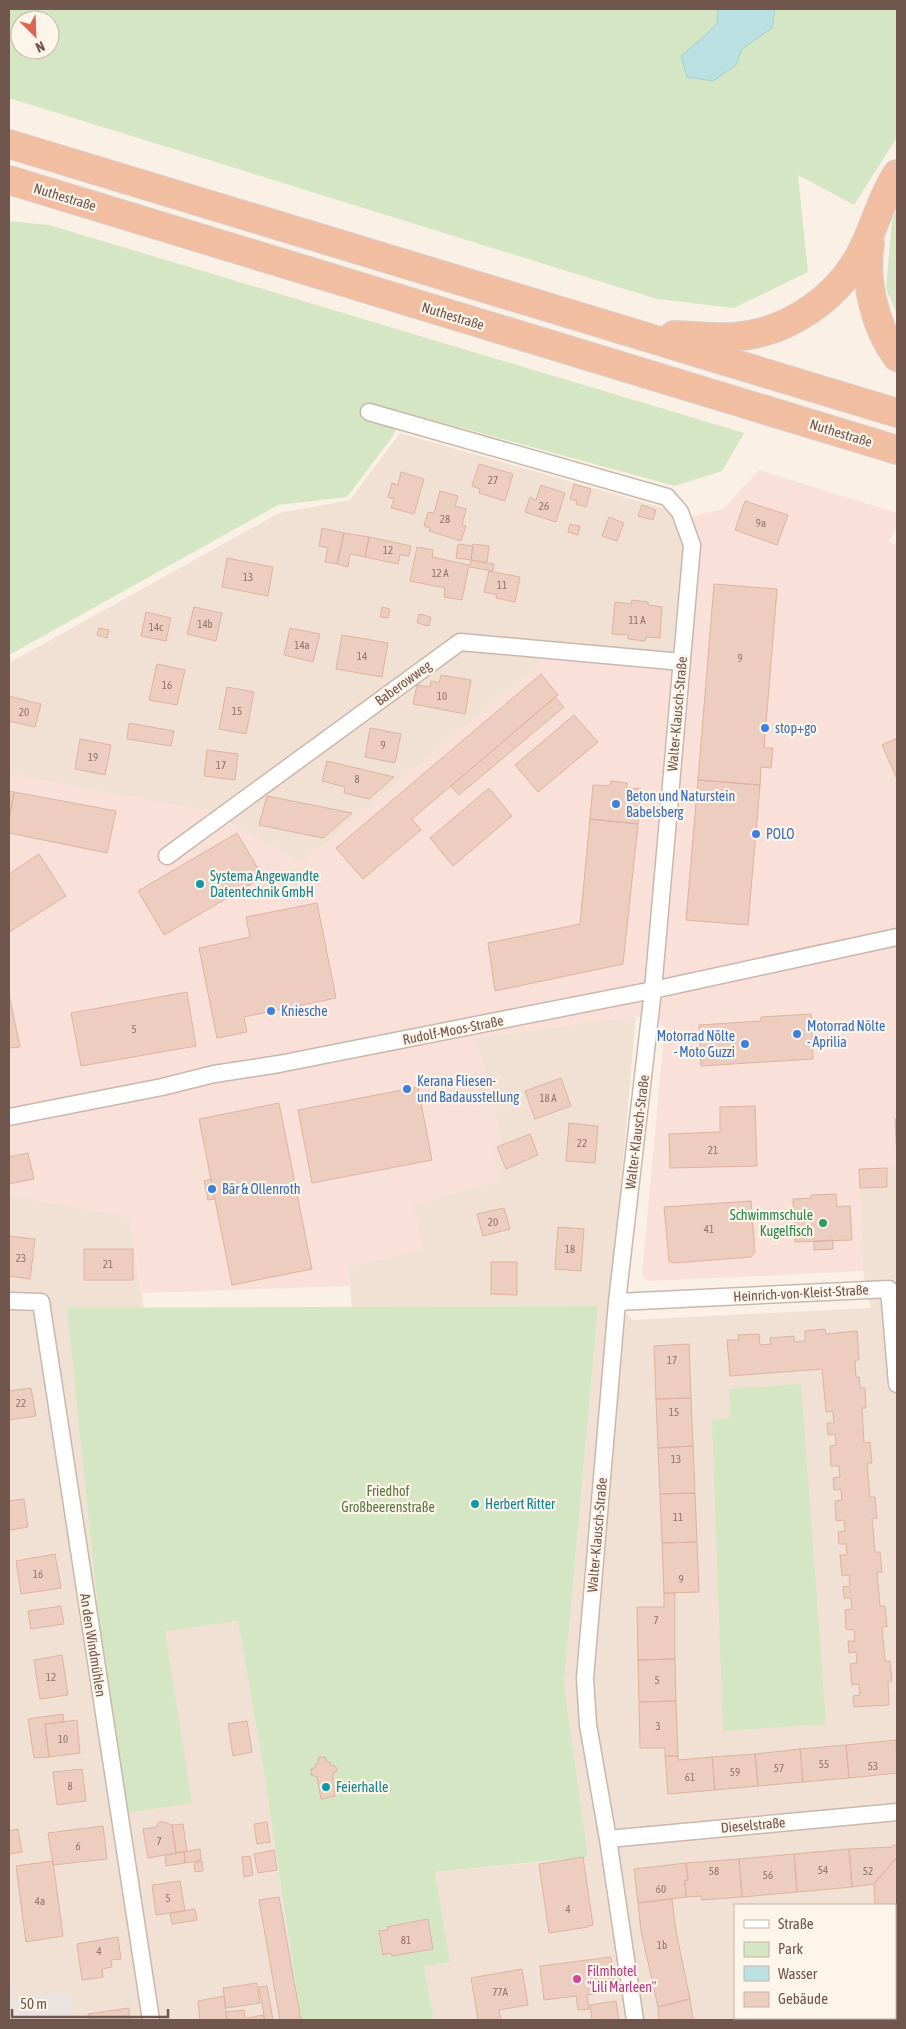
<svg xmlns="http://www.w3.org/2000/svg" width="906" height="2029" viewBox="0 0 906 2029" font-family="'Asap Condensed',sans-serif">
<rect width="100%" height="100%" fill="#faf0e5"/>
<path fill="#f1e1d4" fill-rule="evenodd" d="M400,433L670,510L688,533L682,662L554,652L301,863L211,812L9,774V663L279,513L350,500Z
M636,1016L611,1294L632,1320L871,1308L863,1271L859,1168L897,1166V2020H434L424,1965L450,1962L435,1872L555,1861L588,1857L564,1684L598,1306L352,1307L348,1266L422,1250L413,1205L498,1180L492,1147L501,1144L489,1082L474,1038ZM735,1905H895V2018H735Z
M9,1195L129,1217L144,1308H68L101,1638L238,1621L263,1766L301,2020H9Z"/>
<path fill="#f9e0d9" d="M759,470L897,513V527L889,541L897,545V1166L859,1169L863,1271L650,1281L644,1278L642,1273L665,1026L636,1016L474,1038L489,1082L501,1144L492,1147L498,1180L414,1205L422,1250L348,1266L350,1286L142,1293L129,1217L9,1195V774L211,812L301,863L554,652L682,662L692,545L676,512L693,516L723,509Z"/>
<path fill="#eae3df" d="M9,1973L13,1999L71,1991L75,2020H9Z"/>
<path fill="#d5e6c4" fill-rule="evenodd" d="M9,9H897V137L854,205L798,175L808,272L734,308L657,299L9,98ZM20,20H50V50H20Z
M897,208V313L886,289L892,220Z
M9,221L49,225L744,433L722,471L675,486L404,412L393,436L347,497L278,505L9,655Z
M598,1306L564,1684L588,1857L435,1872L450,1962L424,1966L434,2020H301L263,1766L238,1621L165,1631L192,1803L126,1813L101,1638L67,1308Z
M801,1384L826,1724L723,1731L712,1420L730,1419L729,1389Z"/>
<path fill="#bbe0e2" stroke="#a2d0d3" d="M718,9H775L772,28L742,49L736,65L713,81L687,77L681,56L709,32L717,23Z"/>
<path fill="#edcdbf" stroke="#deb2a1" d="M479,464L513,474L505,501L479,493L480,489L472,486Z
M401,472L424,479L414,514L391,508L394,499L388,497L392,483L398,485Z
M574,484L591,489L586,507L576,504L577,501L570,499Z
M541,485L565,493L556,522L525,512L530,497L536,500Z
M440,491L458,496L455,506L466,509L462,525L466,526L461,541L429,531L430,528L424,526L428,512L434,513Z
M745,501L788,515L777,545L735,530Z
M642,505L656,510L653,520L638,516Z
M609,517L624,523L617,541L602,536Z
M570,524L580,526L578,535L568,532Z
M322,528L344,533L337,564L325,562L328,548L319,546Z
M344,533L369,537L365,557L350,554L348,567L337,564Z
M369,537L411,546L409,556L400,555L398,564L365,557Z
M458,544L473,546L471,560L456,558Z
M473,544L489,546L487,563L471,560Z
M417,547L433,550L432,557L469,565L462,600L444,597L445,588L410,581Z
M227,558L273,567L268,596L222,587Z
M471,560L494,564L493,571L470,567Z
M489,571L520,577L515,602L496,598L497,595L484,592Z
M714,584L777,589L764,748H773L771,768L761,767L760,785L698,780Z
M632,600L648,602V605L662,607L660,638L646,637L645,641L628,639V635L612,634L615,602L631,604Z
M194,607L222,613L216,641L187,634Z
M382,607L390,609L388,618L380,617Z
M146,612L171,618L166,641L141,636Z
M419,614L431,617L429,626L417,623Z
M99,628L109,630L107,638L97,635Z
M290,628L320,634L313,662L284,655Z
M342,635L388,643L382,677L336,669Z
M157,664L185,670L177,705L149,700Z
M541,674L558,695L412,819L421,830L363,879L336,848Z
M441,675L471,680L465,714L413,704L417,685L430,687L431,681L439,683Z
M227,687L254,692L246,734L219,729Z
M9,696L41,704L35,727L9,721Z
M555,697L564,707L459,795L451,786Z
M574,715L598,742L538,792L515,765Z
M129,723L174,731L171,746L127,739Z
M370,728L401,734L395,763L365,757Z
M897,738V779L882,745Z
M80,739L111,745L105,775L75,769Z
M207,750L238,754L235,780L204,776Z
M327,761L394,777L369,799L344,793L345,787L322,781Z
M698,780L760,785L748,925L686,920Z
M611,781L627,783V788L641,789L638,824L590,819L593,785L610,786Z
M489,788L512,816L453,866L430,838Z
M9,791L14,792L9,820Z
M14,792L116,811L107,853L9,833V820Z
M267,796L352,813L323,838L259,825Z
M590,819L638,824L623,964L495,991L488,943L580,924Z
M237,833L263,877L164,935L138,891Z
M39,854L66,896L9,932V874Z
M317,903L336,998L244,1017L247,1032L217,1038L199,948L250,937L246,917Z
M187,992L196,1046L81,1066L71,1013Z
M9,994L20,1047L9,1048Z
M811,1014L813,1059L701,1066L699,1025L761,1021V1017Z
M561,1078L571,1106L535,1119L525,1091Z
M418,1087L432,1160L312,1183L298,1110Z
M279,1103L312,1269L232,1285L199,1119Z
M755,1106L757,1166L670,1168L669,1134L720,1132V1107Z
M895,1119H897V1157Z
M569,1123L598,1126L595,1163L566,1161Z
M530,1134L538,1155L506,1169L497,1147Z
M28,1153L34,1179L9,1184V1157Z
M887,1168V1187L860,1188L859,1169Z
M211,1179L215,1199L208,1200L204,1181Z
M836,1194L837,1207L850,1206L852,1240L795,1242L793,1199L811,1198V1195Z
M751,1201L755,1252L751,1257L675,1263L669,1261L664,1207Z
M504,1208L510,1229L483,1236L477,1214Z
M558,1227L584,1229L581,1271L555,1269Z
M9,1236L35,1239L30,1279L9,1276Z
M833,1240V1249L814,1250V1241Z
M84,1249H133V1280H84Z
M491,1262H517V1295L491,1294Z
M825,1329L826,1334L857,1331L859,1360H855L856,1377H859L860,1388H865L866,1408H862L864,1443L870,1442L872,1463H867L870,1497H875L876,1511L877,1518H872L875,1552H880L882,1572H877L880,1606H885L887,1627H882L885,1661H890L892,1681L888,1682L889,1705L854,1707L853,1696L860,1695L859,1684L852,1685L850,1664L857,1663L856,1652L849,1653L848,1641H855L854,1630L846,1629L845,1610L852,1609L851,1598H844L843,1587L850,1586L849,1575L842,1576L840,1555H847L846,1544H839L838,1532L845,1531L844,1520L836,1521L835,1501L842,1500L841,1489L834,1490L833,1478L840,1477L839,1466H831L830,1446L836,1445L835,1434L828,1435L827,1423H834L833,1411L826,1412L822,1369L730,1376L727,1340H739L738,1335L759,1334L760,1345L771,1344L770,1338L794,1336V1342L805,1341V1331Z
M689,1344L691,1398L656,1399L654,1346Z
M31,1388L36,1416L9,1420V1391Z
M691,1398L693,1446L658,1448L656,1399Z
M693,1446L695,1493L660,1494L658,1448Z
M695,1493L697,1542L662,1543L660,1494Z
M24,1499L28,1527L9,1530V1501Z
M697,1542L699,1592L664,1593L662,1543Z
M55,1554L61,1588L21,1594L16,1561Z
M664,1593H675V1659L638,1660L637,1607H664Z
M61,1606L64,1624L31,1629L28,1611Z
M62,1655L68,1695L40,1699L34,1660Z
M675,1659L676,1701L639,1702L638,1660Z
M676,1701L678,1756H665V1748H640L639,1702Z
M63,1714L64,1722L45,1724L49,1757L34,1758L28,1719Z
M77,1720L80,1753L49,1757L45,1724Z
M247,1721L252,1752L233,1756L228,1724Z
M896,1740L897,1773L849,1778L846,1745Z
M846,1745L849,1778L803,1782L800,1749Z
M800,1749L803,1782L758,1786L755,1754Z
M755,1754L758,1786L715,1790L712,1757Z
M665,1756H678V1760L712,1757L715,1790L668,1794Z
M319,1757H325L327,1762H330V1765L335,1766L337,1769L336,1772L332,1774L335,1796L321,1799L317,1777L311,1775V1769L316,1767L315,1764L318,1763Z
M82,1769L86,1801L57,1805L53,1772Z
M159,1822H164L172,1825L176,1853L148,1858L143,1829L156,1827Z
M267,1822L270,1842L257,1844L254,1824Z
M183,1824L187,1851L176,1853L172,1825Z
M103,1826L107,1859L53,1865L48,1833Z
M18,1829L22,1852L9,1854V1831Z
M893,1845H897V1857L874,1884L852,1887L849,1849L893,1847Z
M200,1849L201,1860L185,1863L184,1852Z
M849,1849L852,1887L797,1892L794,1854Z
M274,1850L277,1870L258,1873L254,1854Z
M184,1852L185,1863L166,1866L165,1855Z
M794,1854L797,1892L742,1897L739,1859Z
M250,1856L253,1875L244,1877L242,1857Z
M583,1857L593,1925L588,1926V1927L549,1933L539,1864Z
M897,1857V1931H895V1905H875L874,1884Z
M739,1859L742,1897L702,1900L701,1896L686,1897L685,1880H688L686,1863Z
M53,1861L63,1936L26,1942L16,1866Z
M202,1861L203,1871L195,1872L194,1863Z
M686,1863L688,1880H685L686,1897L638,1903L634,1869Z
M180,1881L185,1911L156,1915L152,1885Z
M279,1897L301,2020H280L259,1900Z
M672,1899L676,1931L690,1999L658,2007L641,1931L638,1903Z
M195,1909L197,1920L172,1924L170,1913Z
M428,1919L433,1949L392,1956L391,1953L383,1955L379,1931L388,1930L387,1927Z
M895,1931H897V1985L895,1986Z
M118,1937L121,1959L111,1960L112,1967L102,1969L103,1977L82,1980L77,1944Z
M611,1957L615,1991L587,1995L589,2009L578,2010L576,1996L544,2000L540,1966Z
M522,1969L528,2005L499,2010L501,2020H478L471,1978Z
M257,1983L260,2003L226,2008L223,1988Z
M897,1985V2020H885V2018H895V1986Z
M267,1986L273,2020H265L259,1987Z
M224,1996L227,2020H200L198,2001Z
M690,1999L693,2020H659L658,2007Z
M616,2001L619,2020H592L590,2005Z
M129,2008L130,2020H89L88,2014Z
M244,2010L245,2020H227L226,2012Z
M263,2015L264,2020H248L247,2018Z
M761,2018H810V2020H761Z"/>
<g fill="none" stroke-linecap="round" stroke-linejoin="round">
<g stroke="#cab7ac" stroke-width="19">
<path id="minor" d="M369,412L667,497L680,512L692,545L653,990L617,1302L585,1678L588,1725L608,1839L635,2020
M167,856L460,642L682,662
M9,1117L162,1087L214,1074L279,1064L653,990L897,937
M9,1301L41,1302L151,2020
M617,1302L889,1289L897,1384
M608,1839L897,1812"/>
</g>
<g stroke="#d7d0cd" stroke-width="30">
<path id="trunk" d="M9,144L897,413
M9,180L897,450
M870,242C864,280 874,325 897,357
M674,335C693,336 713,338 732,337C787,334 841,297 864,247C876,222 882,197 897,174"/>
</g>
<use href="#minor" stroke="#fff" stroke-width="16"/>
<use href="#trunk" stroke="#f1bea2" stroke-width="28"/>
</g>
<g fill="#3f7fe0" stroke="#fdf4ea" stroke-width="2">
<circle cx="765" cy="728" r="5"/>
<circle cx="616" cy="804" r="5"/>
<circle cx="756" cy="834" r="5"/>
<circle cx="271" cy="1011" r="5"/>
<circle cx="797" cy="1034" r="5"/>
<circle cx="745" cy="1044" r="5"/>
<circle cx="407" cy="1089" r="5"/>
<circle cx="212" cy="1189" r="5"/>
</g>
<g fill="#0f9aa8" stroke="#fdf4ea" stroke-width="2">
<circle cx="200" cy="884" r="5"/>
<circle cx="475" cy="1504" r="5"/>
<circle cx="326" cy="1787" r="5"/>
</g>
<circle fill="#2e9e5b" stroke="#fdf4ea" stroke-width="2" cx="823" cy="1223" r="5"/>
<circle fill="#d1479c" stroke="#fdf4ea" stroke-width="2" cx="577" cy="1979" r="5"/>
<g text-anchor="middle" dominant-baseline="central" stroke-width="4.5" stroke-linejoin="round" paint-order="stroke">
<g font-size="11" fill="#8f7469">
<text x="493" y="480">27</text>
<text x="544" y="506">26</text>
<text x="445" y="519">28</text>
<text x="761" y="523">9a</text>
<text x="388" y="550">12</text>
<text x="440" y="573">12 A</text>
<text x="248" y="577">13</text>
<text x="502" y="585">11</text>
<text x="637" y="620">11 A</text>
<text x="205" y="624">14b</text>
<text x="156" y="627">14c</text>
<text x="302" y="645">14a</text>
<text x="362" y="656">14</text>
<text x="740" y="658">9</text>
<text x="167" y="685">16</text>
<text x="442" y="696">10</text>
<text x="237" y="711">15</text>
<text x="24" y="712">20</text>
<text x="383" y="745">9</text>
<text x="93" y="757">19</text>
<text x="221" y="765">17</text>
<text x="357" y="779">8</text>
<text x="134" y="1029">5</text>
<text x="548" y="1098">18 A</text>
<text x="582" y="1143">22</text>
<text x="713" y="1150">21</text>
<text x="493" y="1222">20</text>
<text x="709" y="1229">41</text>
<text x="570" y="1249">18</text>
<text x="21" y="1258">23</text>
<text x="108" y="1264">21</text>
<text x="672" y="1360">17</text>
<text x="21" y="1403">22</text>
<text x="674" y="1412">15</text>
<text x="676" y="1459">13</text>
<text x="678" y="1517">11</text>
<text x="38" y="1574">16</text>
<text x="681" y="1579">9</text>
<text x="656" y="1620">7</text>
<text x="51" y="1677">12</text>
<text x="657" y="1680">5</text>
<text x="658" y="1726">3</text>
<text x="63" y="1739">10</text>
<text x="824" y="1764">55</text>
<text x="873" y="1766">53</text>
<text x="779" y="1768">57</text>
<text x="735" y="1772">59</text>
<text x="690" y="1777">61</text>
<text x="70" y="1786">8</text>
<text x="159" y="1841">7</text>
<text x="78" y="1846">6</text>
<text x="823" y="1870">54</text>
<text x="714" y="1871">58</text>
<text x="868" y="1871">52</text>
<text x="768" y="1875">56</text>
<text x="661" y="1889">60</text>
<text x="168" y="1898">5</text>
<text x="40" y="1901">4a</text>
<text x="568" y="1909">4</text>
<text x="406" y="1940">81</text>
<text x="662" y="1945">1b</text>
<text x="99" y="1951">4</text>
<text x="500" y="1992">77A</text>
</g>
<g font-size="14" fill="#70564c" stroke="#fdf4ea">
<text transform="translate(65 197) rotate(17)">Nuthestraße</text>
<text transform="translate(453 316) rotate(17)">Nuthestraße</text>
<text transform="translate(841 433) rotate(17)">Nuthestraße</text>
<text transform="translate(403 683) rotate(-36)">Baberowweg</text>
<text transform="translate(677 714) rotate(-85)">Walter-Klausch-Straße</text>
<text transform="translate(453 1030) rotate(-11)">Rudolf-Moos-Straße</text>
<text transform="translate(637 1132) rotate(-83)">Walter-Klausch-Straße</text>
<text transform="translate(801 1293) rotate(-3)">Heinrich-von-Kleist-Straße</text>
<text transform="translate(597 1535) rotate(-85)">Walter-Klausch-Straße</text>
<text transform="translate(93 1645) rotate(81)">An den Windmühlen</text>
<text transform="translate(753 1825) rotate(-5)">Dieselstraße</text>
</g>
<g font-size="14" fill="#366cbe" stroke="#fdf4ea" text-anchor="start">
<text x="775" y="728">stop+go</text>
<text x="626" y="796">Beton und Naturstein<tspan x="626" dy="16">Babelsberg</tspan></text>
<text x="766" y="834">POLO</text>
<text x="281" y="1011">Kniesche</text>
<text x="807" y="1026">Motorrad Nölte<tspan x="807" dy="16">- Aprilia</tspan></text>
<text x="735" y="1036" text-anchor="end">Motorrad Nölte<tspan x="735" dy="16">- Moto Guzzi</tspan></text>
<text x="417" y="1081">Kerana Fliesen-<tspan x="417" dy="16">und Badausstellung</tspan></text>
<text x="222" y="1189">Bär &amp; Ollenroth</text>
</g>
<g font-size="14" fill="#0d838f" stroke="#fdf4ea" text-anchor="start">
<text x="210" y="876">Systema Angewandte<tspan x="210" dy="16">Datentechnik GmbH</tspan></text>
<text x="485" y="1504">Herbert Ritter</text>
<text x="336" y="1787">Feierhalle</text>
</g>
<g font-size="14" fill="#27864d" stroke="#fdf4ea" text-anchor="end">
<text x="813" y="1215">Schwimmschule<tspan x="813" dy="16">Kugelfisch</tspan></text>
</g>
<g font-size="14" fill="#587545" stroke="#fdf4ea">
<text x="388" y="1491">Friedhof<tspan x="388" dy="16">Großbeerenstraße</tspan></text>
</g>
<g font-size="14" fill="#b23c85" stroke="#fdf4ea" text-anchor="start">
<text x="587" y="1971">Filmhotel<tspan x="587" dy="16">"Lili Marleen"</tspan></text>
</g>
</g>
<rect width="906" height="2029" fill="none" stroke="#70564c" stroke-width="20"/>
<rect x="734" y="1904" width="162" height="115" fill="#fdf4ea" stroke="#c5b5ab"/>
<rect x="744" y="1920" width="25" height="8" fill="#ffffff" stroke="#c5b5ab"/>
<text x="778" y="1929" font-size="15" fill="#70564c">Straße</text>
<rect x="744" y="1942" width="25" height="15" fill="#d5e6c4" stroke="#c5b5ab"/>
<text x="778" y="1954" font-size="15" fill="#70564c">Park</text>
<rect x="744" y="1966" width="25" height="15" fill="#bbe0e2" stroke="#c5b5ab"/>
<text x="778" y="1979" font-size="15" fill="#70564c">Wasser</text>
<rect x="744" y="1992" width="25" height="15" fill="#edcdbf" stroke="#c5b5ab"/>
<text x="778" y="2004" font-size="15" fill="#70564c">Gebäude</text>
<g transform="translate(35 35) rotate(156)"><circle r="24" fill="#fdf4ea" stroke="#c5b5ab"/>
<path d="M0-4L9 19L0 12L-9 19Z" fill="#d96554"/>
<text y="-8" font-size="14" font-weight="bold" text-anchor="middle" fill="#70564c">N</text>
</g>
<path d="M12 2009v8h156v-8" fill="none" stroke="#70564c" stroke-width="2.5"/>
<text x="20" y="2009" font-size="15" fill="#70564c" stroke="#fdf4ea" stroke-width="4" paint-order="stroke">50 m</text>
</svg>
